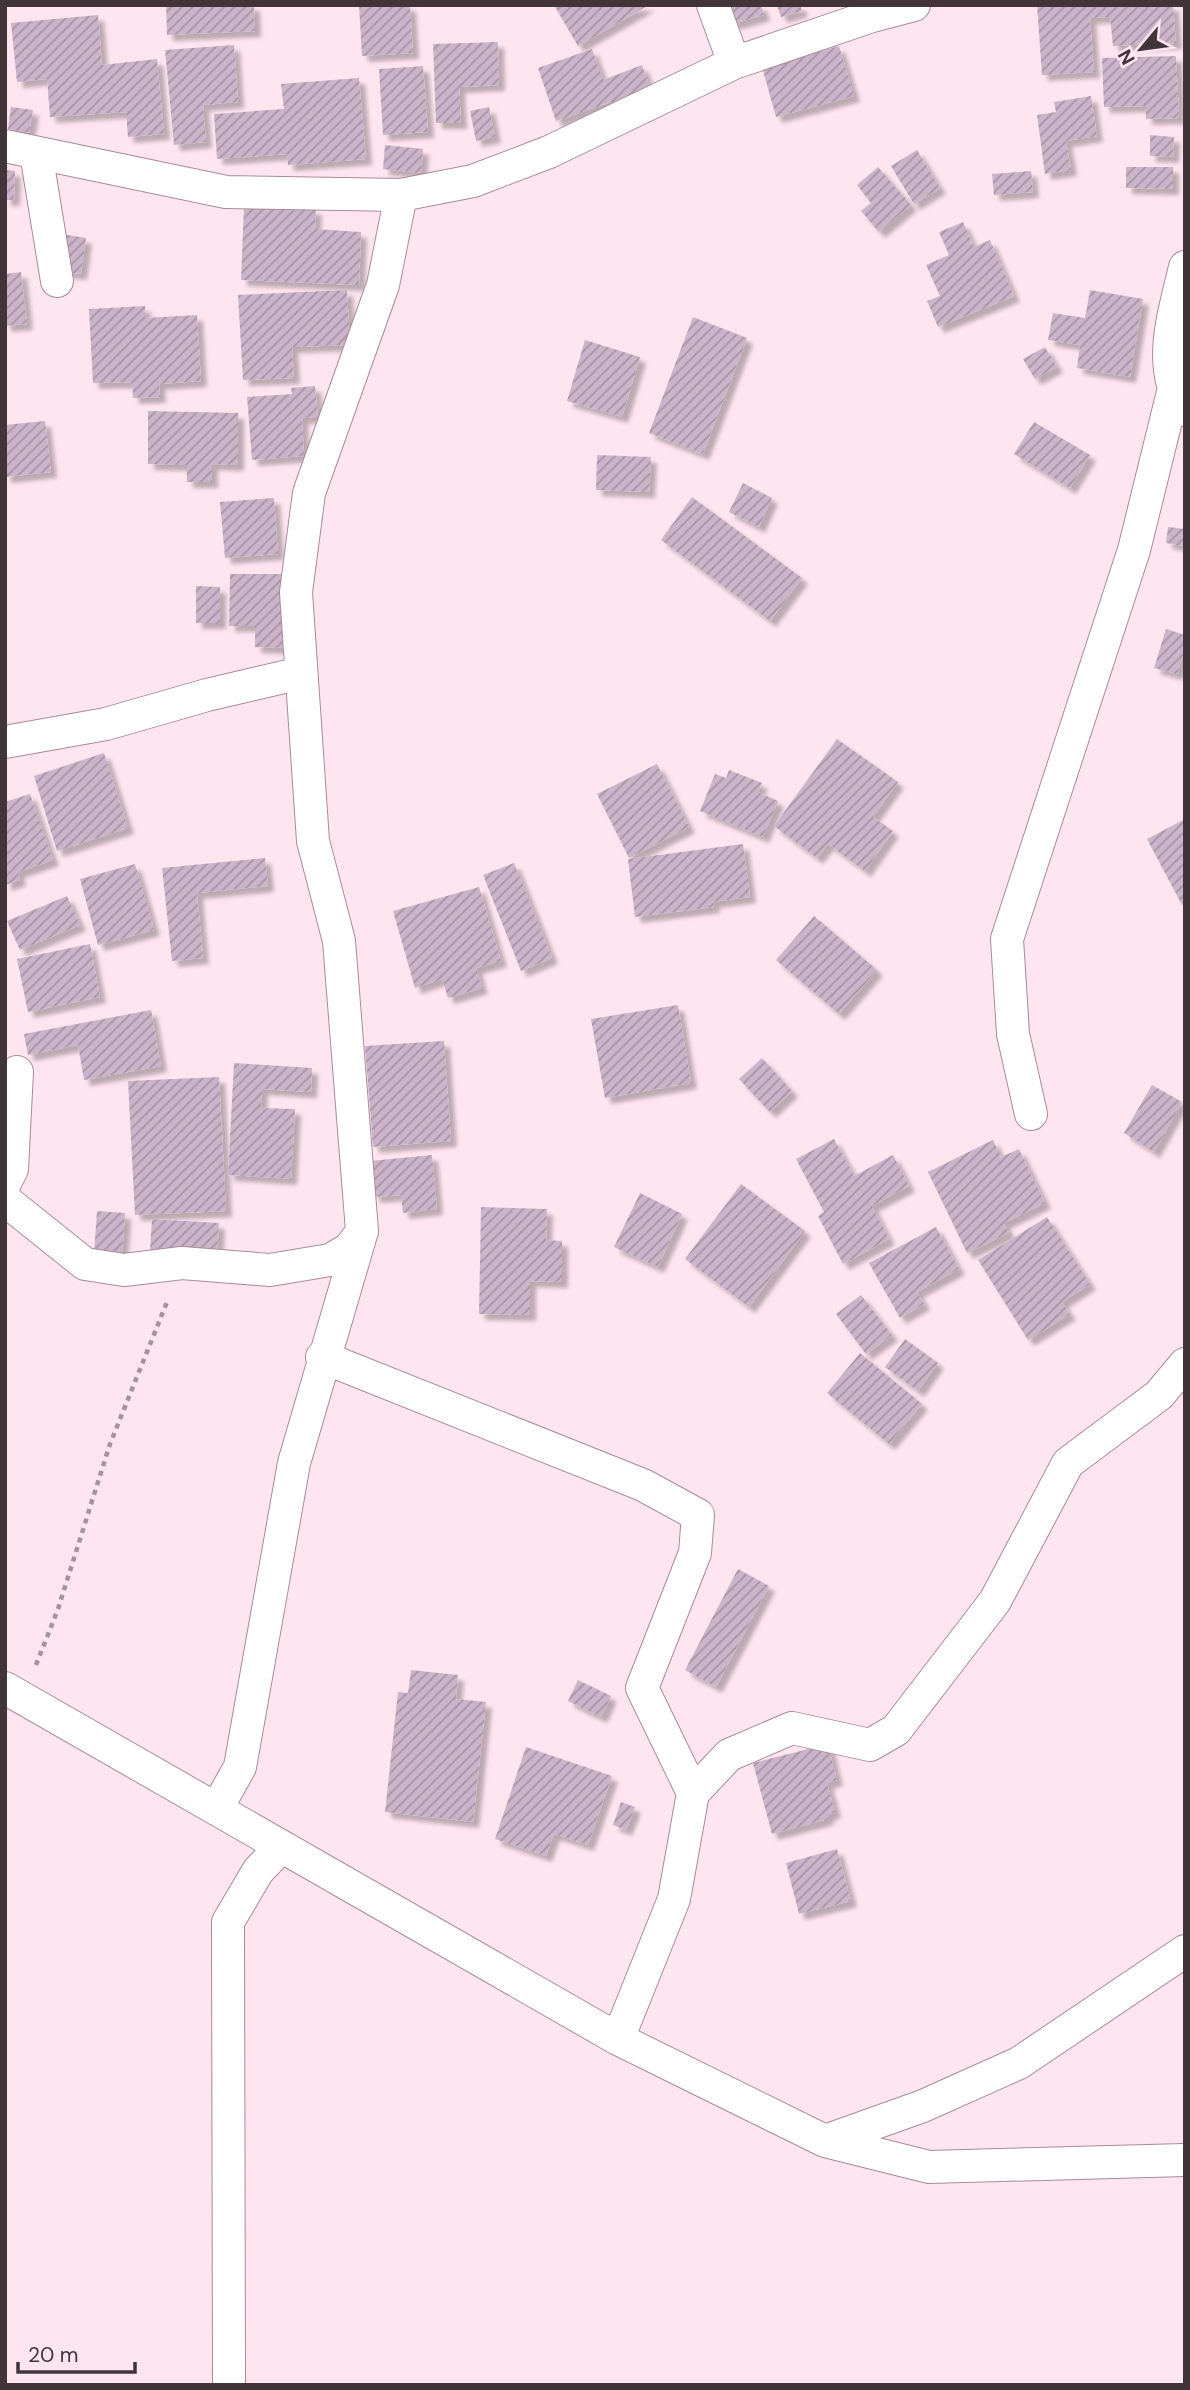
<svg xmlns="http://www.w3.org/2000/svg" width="1190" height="2390" viewBox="0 0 1190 2390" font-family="'DM Sans',sans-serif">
<defs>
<pattern id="building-hatch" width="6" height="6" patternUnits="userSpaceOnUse" patternTransform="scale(1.75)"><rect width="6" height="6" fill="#cbb4c9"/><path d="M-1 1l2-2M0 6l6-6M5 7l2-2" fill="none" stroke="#a693a4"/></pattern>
<filter id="shadow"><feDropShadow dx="6" dy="6" stdDeviation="2" flood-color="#0004"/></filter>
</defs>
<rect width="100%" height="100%" fill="#ffe5f0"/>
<path fill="url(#building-hatch)" filter="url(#shadow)" d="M166,5H254L255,31L167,35Z
M359,5H410L413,53L362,56Z
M554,5H649L578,46Z
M728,5H761L764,15L732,24Z
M777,5H800L802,11L781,17Z
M1037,5H1173L1176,43L1113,46L1110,17L1090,18L1094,72L1042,75Z
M98,15L102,65L157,59L164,134L128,137L126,112L50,117L47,79L17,82L11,23Z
M498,42L499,85L459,87L461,123H436L433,44Z
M234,45L238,102L203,105L206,142L174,145L165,50Z
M839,46L854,96L776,117L762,67Z
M592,49L603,80L642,65L651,90L614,108L611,102L556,121L538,68Z
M1176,56L1179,118L1146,119V106L1104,107L1102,58Z
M423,66L428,132L383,135L379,69Z
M359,78L366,159L288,165L287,154L217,159L214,114L284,109L281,84Z
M1091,96L1097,136L1066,141L1071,170L1045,174L1037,115L1056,112L1054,102Z
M11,107L33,110L29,133L8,129Z
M489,107L495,137L476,141L470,111Z
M1150,135L1174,137L1173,157L1150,156Z
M385,145L423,149L421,173L383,169Z
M917,150L940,188L914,204L891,166Z
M878,167L911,205L879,232L861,211L871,203L857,185Z
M1126,167H1173V189L1126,188Z
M5,170L15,171L14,200H5Z
M1031,171L1033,192L994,195L992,174Z
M244,206L316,209L315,229L361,232L359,285L241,280Z
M963,222L974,247L990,240L1014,296L938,327L927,301L940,296L926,265L949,255L939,232Z
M62,234L86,238L81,274L57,271Z
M21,272L27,324L5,326V274Z
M347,290L350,345L292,347L294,378L243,380L238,295Z
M1090,290L1143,299L1130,377L1077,368L1080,345L1048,340L1053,313L1085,318Z
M145,306V318L197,315L201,381L159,384L160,397L133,398L132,382L93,383L89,309Z
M693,317L747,338L703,454L649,433Z
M585,340L640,357L622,417L567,401Z
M1045,347L1057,367L1035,379L1023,359Z
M315,386L318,417L302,418L304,456L252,460L247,397L292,394L291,388Z
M148,411L238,413V465L212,464V482H187V465L148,464Z
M45,421L51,472L5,477V425Z
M1034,422L1090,455L1070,488L1014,454Z
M597,455L651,457L649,492L596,490Z
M743,483L772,498L759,527L729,512Z
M692,497L802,578L770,621L661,540Z
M274,498L278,554L225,558L220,502Z
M1168,527L1185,529V546L1166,543Z
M230,574H286V648L255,647V626H229Z
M196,586L220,587V623H196Z
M1166,629L1185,635V649L1177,674L1154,668Z
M837,739L898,782L873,817L893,831L865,871L828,844L817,858L774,826Z
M104,753L128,828L57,851L34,776Z
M657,764L689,827L629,858L597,794Z
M729,770L762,783L758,792L778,801L763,837L700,811L715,774L726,778Z
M30,794L53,860L18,872L20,880L5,885V802Z
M1185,819V903L1182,905L1147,839Z
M743,844L750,897L713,902L714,907L635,917L628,859Z
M265,858L268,886L197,893L203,958L172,961L162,868Z
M514,863L552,958L521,971L483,875Z
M135,864L154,930L98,945L80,879Z
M479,887L501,961L476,968L482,988L448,998L442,979L415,988L393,911Z
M67,896L80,925L20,950L7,921Z
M814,916L877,970L839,1014L776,960Z
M90,944L100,997L28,1012L17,959Z
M678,1005L691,1083L605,1098L591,1019Z
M151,1010L161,1066L84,1080L78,1045L28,1055L24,1034Z
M444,1041L451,1141L373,1147L365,1046Z
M762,1058L792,1091L770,1112L739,1079Z
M234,1063L312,1068L311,1092L262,1089L261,1108L295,1109L291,1179L228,1175Z
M219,1077L226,1211L135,1215L128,1081Z
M1152,1085L1182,1102L1154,1152L1124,1133Z
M834,1139L854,1176L893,1155L909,1186L872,1206L889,1239L843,1264L818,1216L824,1212L796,1159Z
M993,1140L1001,1157L1019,1149L1045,1203L1004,1223L1009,1233L967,1253L928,1172Z
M432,1155L437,1209L403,1213L401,1195L374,1197L370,1161Z
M741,1184L805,1231L749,1307L685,1259Z
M640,1193L682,1214L658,1267L614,1247Z
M481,1207L547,1209L546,1240L562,1241V1282L530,1281V1315L479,1314Z
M97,1211L125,1213L122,1256L94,1254Z
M1047,1217L1090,1284L1062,1302L1070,1314L1028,1340L978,1260Z
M152,1219L219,1223L217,1254L150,1250Z
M936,1227L959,1269L917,1292L924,1304L900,1318L869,1263Z
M861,1295L892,1335L866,1354L836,1314Z
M905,1339L938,1363L918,1391L885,1367Z
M860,1353L922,1404L889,1444L827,1393Z
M738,1569L769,1586L716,1687L685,1670Z
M411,1670L458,1675L456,1699L486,1702L473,1822L385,1812L398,1692L408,1693Z
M578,1680L611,1696L601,1717L568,1701Z
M828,1744L837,1780L827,1783L835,1812L827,1815L828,1819L772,1834L753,1763Z
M526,1747L612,1776L588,1845L554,1834L546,1856L495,1839Z
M621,1802L635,1807L626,1830L613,1825Z
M837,1849L851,1901L799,1914L786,1863Z"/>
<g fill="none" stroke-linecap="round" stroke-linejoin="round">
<g stroke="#a98b98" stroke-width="34">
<path id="street" d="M713,5L734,63
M5,146L226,192L401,195L473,181L549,152L734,63L872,16L914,5
M36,153L57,281
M1184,410C1156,365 1174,315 1185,267
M5,742L106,724L207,695L301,673
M1031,1114L1013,1034L1007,939L1134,550L1173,392
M5,1183L12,1169L17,1072
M5,1200L85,1264L124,1270L182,1263L270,1270L330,1260L349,1249L362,1232
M322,1357L643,1485L698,1515L695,1553L642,1688L693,1793L674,1899L618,2039
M5,1688L618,2039L825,2141L929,2167L1185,2160
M693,1793L729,1755L792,1728L870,1745L896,1730L995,1601L1068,1463L1159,1395L1185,1364
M217,1808L240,1767L294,1463L362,1231L339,941L313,841L296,592L309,493L383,285L401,195
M825,2141L923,2106L1019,2063L1185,1951
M229,2385L228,1922L258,1871L280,1848"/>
</g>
<path stroke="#a5929a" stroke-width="4.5" stroke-dasharray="5 5" stroke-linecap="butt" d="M36,1665L58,1609L110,1444L167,1302"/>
<use href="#street" stroke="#fff" stroke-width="32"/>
</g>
<rect width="1190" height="2390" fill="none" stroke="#41353a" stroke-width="14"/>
<g transform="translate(1141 49) rotate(241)" stroke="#ffe5f0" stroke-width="5" paint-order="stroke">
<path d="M0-5L12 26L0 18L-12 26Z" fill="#41353a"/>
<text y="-10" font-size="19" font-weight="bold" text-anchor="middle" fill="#41353a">N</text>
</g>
<path d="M18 2362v10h117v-10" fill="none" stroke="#41353a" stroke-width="3.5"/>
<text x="28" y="2362" font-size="21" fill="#41353a" stroke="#ffe5f0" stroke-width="5" paint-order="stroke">20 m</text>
</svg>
